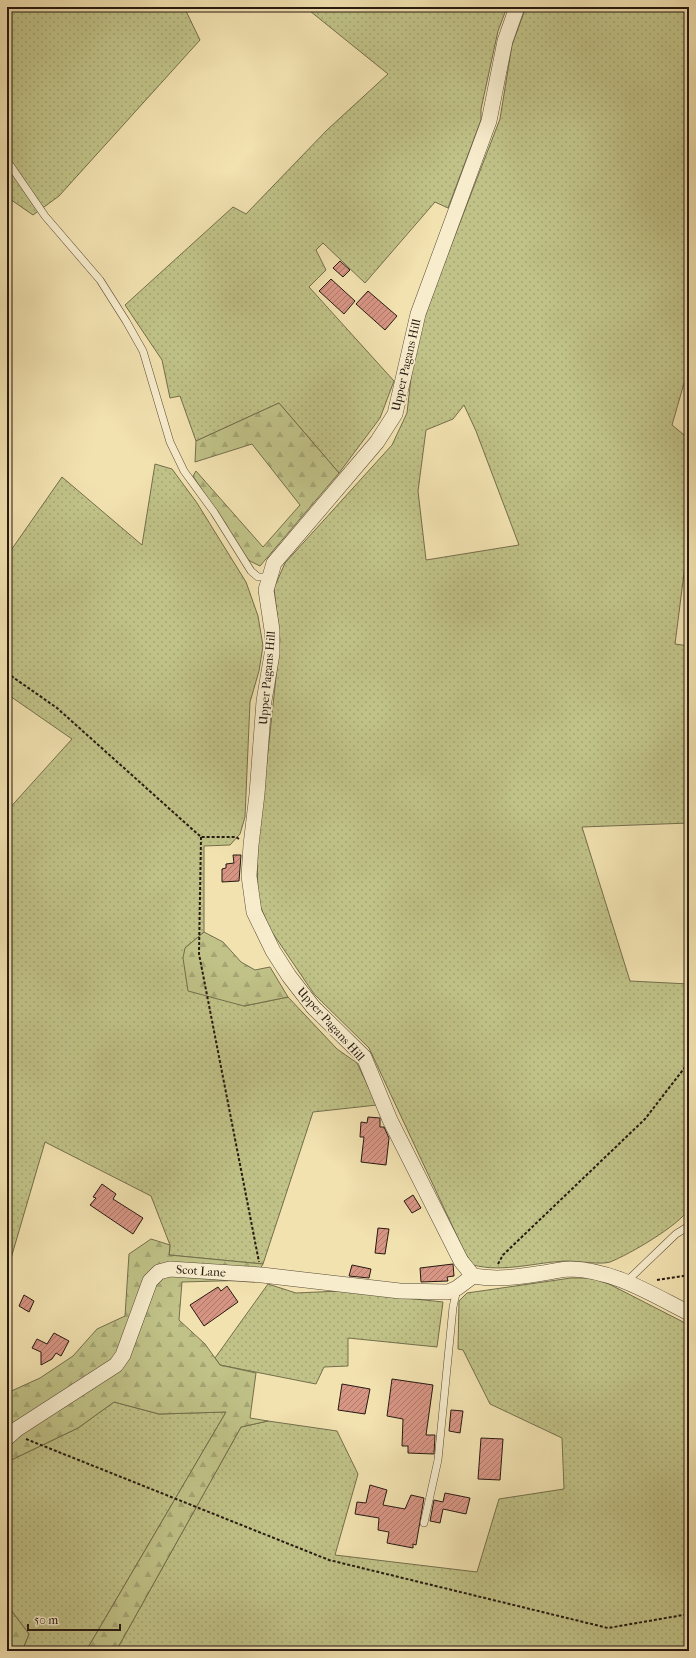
<svg xmlns="http://www.w3.org/2000/svg" width="696" height="1658" viewBox="0 0 696 1658" font-family="'IM FELL French Canon',serif">
<defs>
<pattern id="grass-dots" width="8" height="8" patternUnits="userSpaceOnUse"><rect width="8" height="8" fill="#c0c287"/><path d="M2 2h.1M6 6h.1" fill="none" stroke="#a5a674" stroke-width="1.8" stroke-linecap="round"/></pattern>
<pattern id="forest-firs" width="22" height="20" patternUnits="userSpaceOnUse"><rect width="22" height="20" fill="#c0c287"/><path d="M5 1l3.5 6h-7zM16 11l3.5 6h-7z" fill="#a5a674"/></pattern>
<pattern id="building-hatch" width="6" height="6" patternUnits="userSpaceOnUse"><rect width="6" height="6" fill="#d79584"/><path d="M-1 1l2-2M0 6l6-6M5 7l2-2" fill="none" stroke="#ae796b"/></pattern>
</defs>
<rect width="100%" height="100%" fill="#f2e2b0"/>
<filter id="stains"><feTurbulence type="fractalNoise" baseFrequency=".005" numOctaves="4"/><feColorMatrix values="0 0 0 0 .2 0 0 0 0 .09 0 0 0 0 .02 0 0 0 .5 -.17"/></filter>
<radialGradient id="worn" r=".72"><stop offset=".6" stop-color="#630" stop-opacity="0"/><stop offset="1" stop-color="#630" stop-opacity=".3"/></radialGradient>
<path fill="url(#grass-dots)" stroke="#746e4c" fill-rule="evenodd" d="M7,7H184L200,40L59,196L33,215L7,197L10,144L7,138Z
M305,7H507L498,31L481,109V120L448,208L435,202L365,283L323,243L316,250L326,270L309,287L394,381L380,418L339,473L279,403L196,441L180,396L170,398L162,360L125,305L233,207L246,214L327,130L388,74Z
M526,7H689V366L672,425L689,439V534L675,644L689,646V823L582,827L630,981L689,984V1209C678,1226 630,1254 610,1262C601,1265 579,1261 567,1261C536,1262 504,1273 473,1265L465,1253L369,1048L314,994L270,929L258,901L257,853L280,640L274,588L285,563L392,445L407,413L412,369L425,313L500,119L512,45ZM464,405L476,431L519,545L426,560L418,491L426,430L453,419Z
M155,464L172,469L197,503L246,582L258,616L263,646L259,671L250,702L245,817L240,834L230,845L204,846V932L185,948L244,1006L288,997L337,1049L357,1063L377,1105L313,1112L263,1264L169,1255L170,1245L151,1196L45,1142L7,1272V811L72,739L7,694V556L62,477L142,545Z
M571,1278H591L609,1284L689,1325V1651H116L241,1427L268,1421L337,1431L358,1474L335,1555L477,1572L499,1499L564,1489L562,1438L490,1404L463,1350L458,1349L459,1301L467,1293Z
M268,1284L296,1293L340,1291L443,1302L437,1347L348,1338V1366L324,1367L316,1384L220,1365L215,1358Z
M114,1402L159,1414L226,1412L86,1651H22L29,1634L7,1605V1462L78,1428Z"/>
<path fill="url(#forest-firs)" stroke="#746e4c" d="M279,403L339,473L260,566L248,560L193,476L196,471L263,547L300,505L252,444L195,462L196,441Z
M204,932L223,942L241,962L255,970L270,967L288,997L244,1006L188,991L183,958L185,948Z
M151,1239L170,1245L169,1255L263,1264L254,1280L182,1282L179,1320L205,1344L220,1365L256,1373L250,1418L268,1421L241,1427L116,1651H86L226,1412L159,1414L114,1402L78,1428L7,1462V1393L40,1378L73,1356L97,1329L125,1316L129,1254Z
M7,1605L29,1634L22,1651H7Z"/>
<path fill="url(#building-hatch)" stroke="#271911" d="M340,261L350,270L343,277L333,268Z
M331,279L355,301L344,314L319,291Z
M368,291L397,316L385,330L356,304Z
M233,855H241L239,881L222,882V869L226,868V864L234,863Z
M368,1117L380,1118V1127H384L389,1138L386,1165L361,1162L364,1137H360L361,1122L367,1123Z
M102,1184L116,1194L113,1199L143,1218L133,1234L90,1205L96,1198L93,1197Z
M413,1195L421,1208L412,1213L404,1201Z
M378,1228L389,1229L385,1254L375,1253Z
M453,1264L454,1276L447,1277L448,1281L421,1282L420,1268Z
M352,1265L371,1269L369,1278L349,1276Z
M227,1286L238,1302L204,1326L190,1305L218,1287L221,1291Z
M24,1295L34,1301L29,1312L19,1306Z
M54,1333L69,1341L61,1356L56,1353L52,1359L41,1365V1352L32,1348L37,1339L47,1344Z
M392,1379L433,1385L426,1435H435L434,1454L408,1453V1446H402L403,1419L387,1416Z
M342,1384L370,1389L365,1414L338,1410Z
M451,1410L463,1411L460,1433L449,1431Z
M481,1438L503,1439L500,1480L478,1479Z
M370,1485L387,1490L383,1505L405,1509L411,1495L424,1498L416,1545L413,1544V1548L387,1543L389,1532L378,1530L379,1518L355,1514L357,1502L366,1503Z
M445,1493L470,1498L466,1514L443,1509L440,1523L430,1521L434,1500L443,1502Z"/>
<g fill="none" stroke-linecap="round" stroke-linejoin="round">
<g stroke="#5a4b39" stroke-width="8">
<path id="lane" d="M7,164L10,165L45,216L100,280L126,321L143,351L170,442L184,471L214,512L251,571L258,577H270
M626,1282L676,1234L689,1226
M424,1523L438,1460L453,1307L457,1289"/>
</g>
<g stroke="#5a4b39" stroke-width="16">
<path id="street" d="M473,1276L461,1261L390,1120L364,1057L313,1007L289,976L273,951L254,912L249,876L251,845L257,794L264,701L272,654V630L266,590L274,563L377,442L395,414L418,314L489,121L505,41L517,7
M473,1276C497,1280 519,1277 543,1273C552,1272 561,1269 570,1269C614,1270 651,1294 689,1313
M7,1438L17,1429L116,1365L123,1355L150,1281L159,1272L170,1269L262,1275L400,1291L448,1292L457,1288L473,1276"/>
</g>
<path stroke="#271911" stroke-width="2" stroke-dasharray="3 2" stroke-linecap="butt" d="M7,673L57,708L201,837H236L239,839
M201,837L199,954L259,1262
M498,1264L503,1255L645,1119L689,1062
M657,1280L689,1275
M26,1439L329,1560L608,1628L689,1614"/>
<use href="#lane" stroke="#f7eccc" stroke-width="7"/>
<use href="#street" stroke="#f7eccc" stroke-width="15"/>
</g>
<g text-anchor="middle" dominant-baseline="central" stroke-width="3.5" stroke-linejoin="round" paint-order="stroke">
<g font-size="12" fill="#271911" stroke="#f7eccc">
<text transform="translate(406 365) rotate(-77)">Upper Pagans Hill</text>
<text transform="translate(267 678) rotate(-85)">Upper Pagans Hill</text>
<text transform="translate(331 1024) rotate(48)">Upper Pagans Hill</text>
<text transform="translate(201 1271) rotate(4)">Scot Lane</text>
</g>
</g>
<rect width="696" height="1658" fill="none" stroke="#f2e2b0" stroke-width="24"/>
<rect x="8" y="8" width="680" height="1642" fill="none" stroke="#271911" stroke-width="2"/>
<rect x="12" y="12" width="672" height="1634" fill="none" stroke="#271911"/>
<path d="M28 1624v6h92v-6" fill="none" stroke="#271911" stroke-width="2"/>
<text x="34" y="1624" font-size="12" fill="#271911" stroke="#f7eccc" stroke-width="3" paint-order="stroke">50 m</text>
<rect width="100%" height="100%" filter="url(#stains)"/>
<rect width="100%" height="100%" fill="url(#worn)"/>
</svg>
